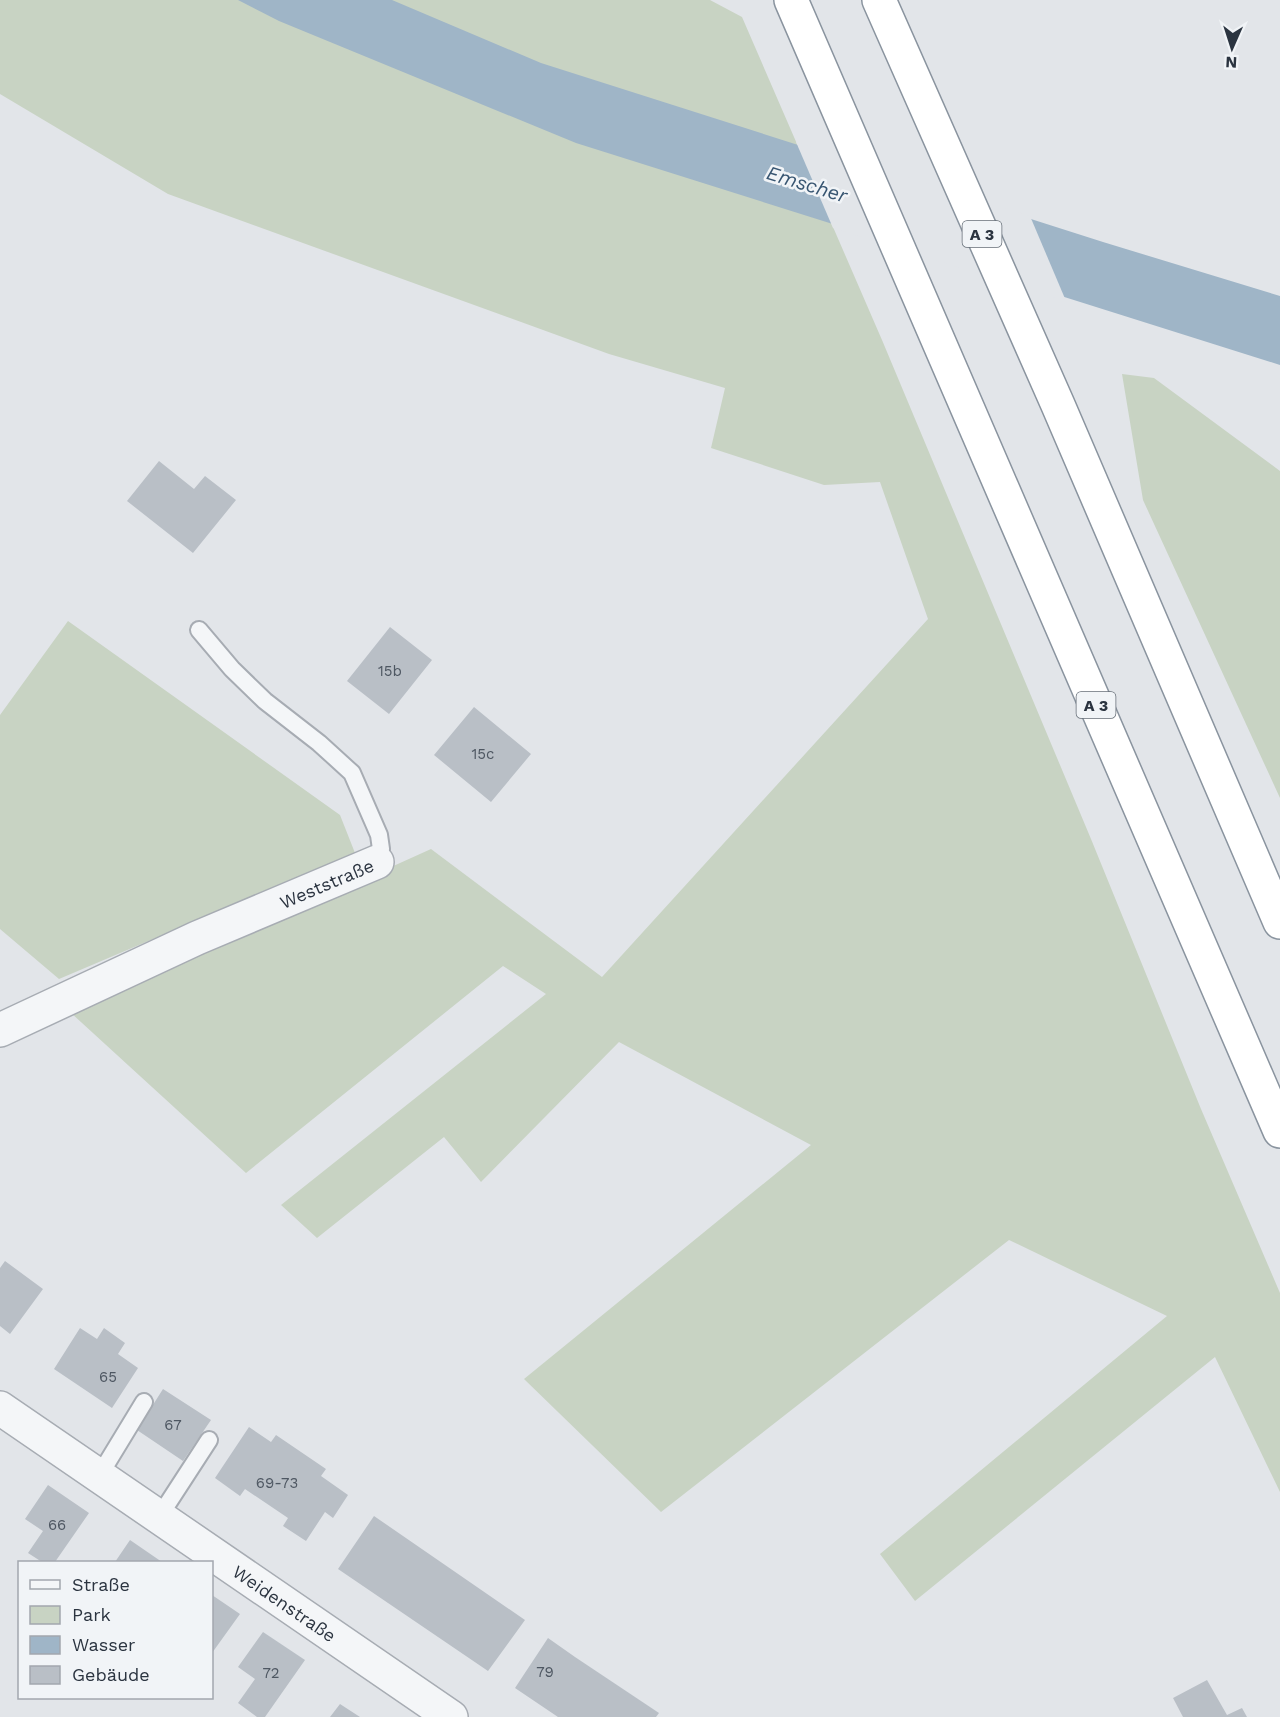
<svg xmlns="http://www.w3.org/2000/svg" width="1280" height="1717" viewBox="0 0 1280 1717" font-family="'Work Sans',sans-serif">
<rect width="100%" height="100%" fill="#e2e5e9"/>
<path fill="#c8d3c3" d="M0,0H710L742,17L882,340L1091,839L1201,1109L1280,1293V1492L1215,1357L915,1601L880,1554L1167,1316L1009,1240L661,1512L524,1379L811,1145L619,1042L481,1182L444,1137L317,1238L281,1205L546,994L503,966L246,1173L70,1012L431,849L602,977L928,619L880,482L824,485L711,448L725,388L609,354L168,194L0,94Z
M1122,374L1154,378L1280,471V798L1143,500Z
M68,621L340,815L355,853L59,979L0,929V715Z"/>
<path fill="#9fb5c7" d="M238,0H392L541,63L1103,242L1280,296V365L576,143L279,21Z"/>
<path fill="#e2e5e9" d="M796,142L1030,216L1066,301L833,228Z"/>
<path fill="#b9bfc6" d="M159,461L194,489L205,476L236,500L193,553L127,501Z
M390,627L432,660L389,714L347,681Z
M474,707L531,754L491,802L434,755Z
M5,1261L43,1289L10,1334L0,1326V1268Z
M80,1328L97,1339L104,1328L125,1343L118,1354L138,1368L112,1408L54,1369Z
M163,1389L211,1420L183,1461L137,1430Z
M249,1427L271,1442L276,1435L326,1469L321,1476L348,1495L333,1518L325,1512L306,1541L283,1526L288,1518L245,1489L240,1496L215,1478Z
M48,1485L89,1513L55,1562H42L28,1553L43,1531L25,1519Z
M374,1516L525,1620L488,1671L338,1569Z
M130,1540L162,1562H115Z
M212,1595L240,1614L212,1653Z
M263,1632L305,1660L265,1717H257L238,1703L255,1679L238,1667Z
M548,1638L575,1657L659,1713L656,1717H558L515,1688Z
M1207,1680L1227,1715L1242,1708L1247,1717H1183L1173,1698Z
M340,1704L360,1717H330Z"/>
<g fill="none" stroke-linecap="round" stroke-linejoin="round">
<g stroke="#a7acb3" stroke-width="20">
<path id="service" d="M199,630L232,669L265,701L319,743L352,773L379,835L381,849L377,862
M99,1476L144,1402
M159,1517L209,1440"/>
</g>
<g stroke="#a7acb3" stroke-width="36">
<g id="minor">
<path id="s1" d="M0,1030L197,938L377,862"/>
<path id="s2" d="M0,1408L451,1717"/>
</g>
</g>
<g stroke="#8a949f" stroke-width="36">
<path id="motorway" d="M791,0L1280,1131
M879,0L1058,405L1280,922"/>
</g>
<use href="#service" stroke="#f4f6f8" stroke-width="16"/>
<use href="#minor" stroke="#f4f6f8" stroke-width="33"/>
<use href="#motorway" stroke="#fff" stroke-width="33"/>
</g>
<g text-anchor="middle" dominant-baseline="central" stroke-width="5" stroke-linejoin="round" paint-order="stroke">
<g font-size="15" fill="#4e5762">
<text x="390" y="671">15b</text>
<text x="483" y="754">15c</text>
<text x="108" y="1377">65</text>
<text x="173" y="1425">67</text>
<text x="277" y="1483">69-73</text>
<text x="57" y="1525">66</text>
<text x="545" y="1672">79</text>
<text x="271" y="1673">72</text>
</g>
<g fill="#f1f4f7" stroke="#666e77" stroke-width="1.5">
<rect x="962.5" y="221" width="39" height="26" rx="4.5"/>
<rect x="1076.5" y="692" width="39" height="26" rx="4.5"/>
</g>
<g font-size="16" font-weight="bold" fill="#2b3440">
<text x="982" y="234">A 3</text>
<text x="1096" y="705">A 3</text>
</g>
<g font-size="18" fill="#2b3440" stroke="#f1f4f7">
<text stroke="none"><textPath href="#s1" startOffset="358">Weststraße</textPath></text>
<text stroke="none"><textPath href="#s2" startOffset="345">Weidenstraße</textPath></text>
</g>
<g font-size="20" font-style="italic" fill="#375571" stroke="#f1f4f7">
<text transform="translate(807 184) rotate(17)">Emscher</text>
</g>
</g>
<rect x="18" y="1561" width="195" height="138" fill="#f1f4f7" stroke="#a2a7ae" stroke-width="1.5"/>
<rect x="30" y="1580" width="30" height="9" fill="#f4f6f8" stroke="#a2a7ae" stroke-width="1.5"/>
<text x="72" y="1591" font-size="18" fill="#2b3440">Straße</text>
<rect x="30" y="1606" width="30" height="18" fill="#c8d3c3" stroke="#a2a7ae" stroke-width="1.5"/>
<text x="72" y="1621" font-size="18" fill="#2b3440">Park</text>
<rect x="30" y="1636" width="30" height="18" fill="#9fb5c7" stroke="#a2a7ae" stroke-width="1.5"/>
<text x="72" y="1651" font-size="18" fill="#2b3440">Wasser</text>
<rect x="30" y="1666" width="30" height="18" fill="#b9bfc6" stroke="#a2a7ae" stroke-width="1.5"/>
<text x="72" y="1681" font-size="18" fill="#2b3440">Gebäude</text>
<g transform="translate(1232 48) rotate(183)" stroke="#f1f4f7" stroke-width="4.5" paint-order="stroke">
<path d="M0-4.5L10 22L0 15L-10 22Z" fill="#2b3440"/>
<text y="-9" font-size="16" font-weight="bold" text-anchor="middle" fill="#2b3440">N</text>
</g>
</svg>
